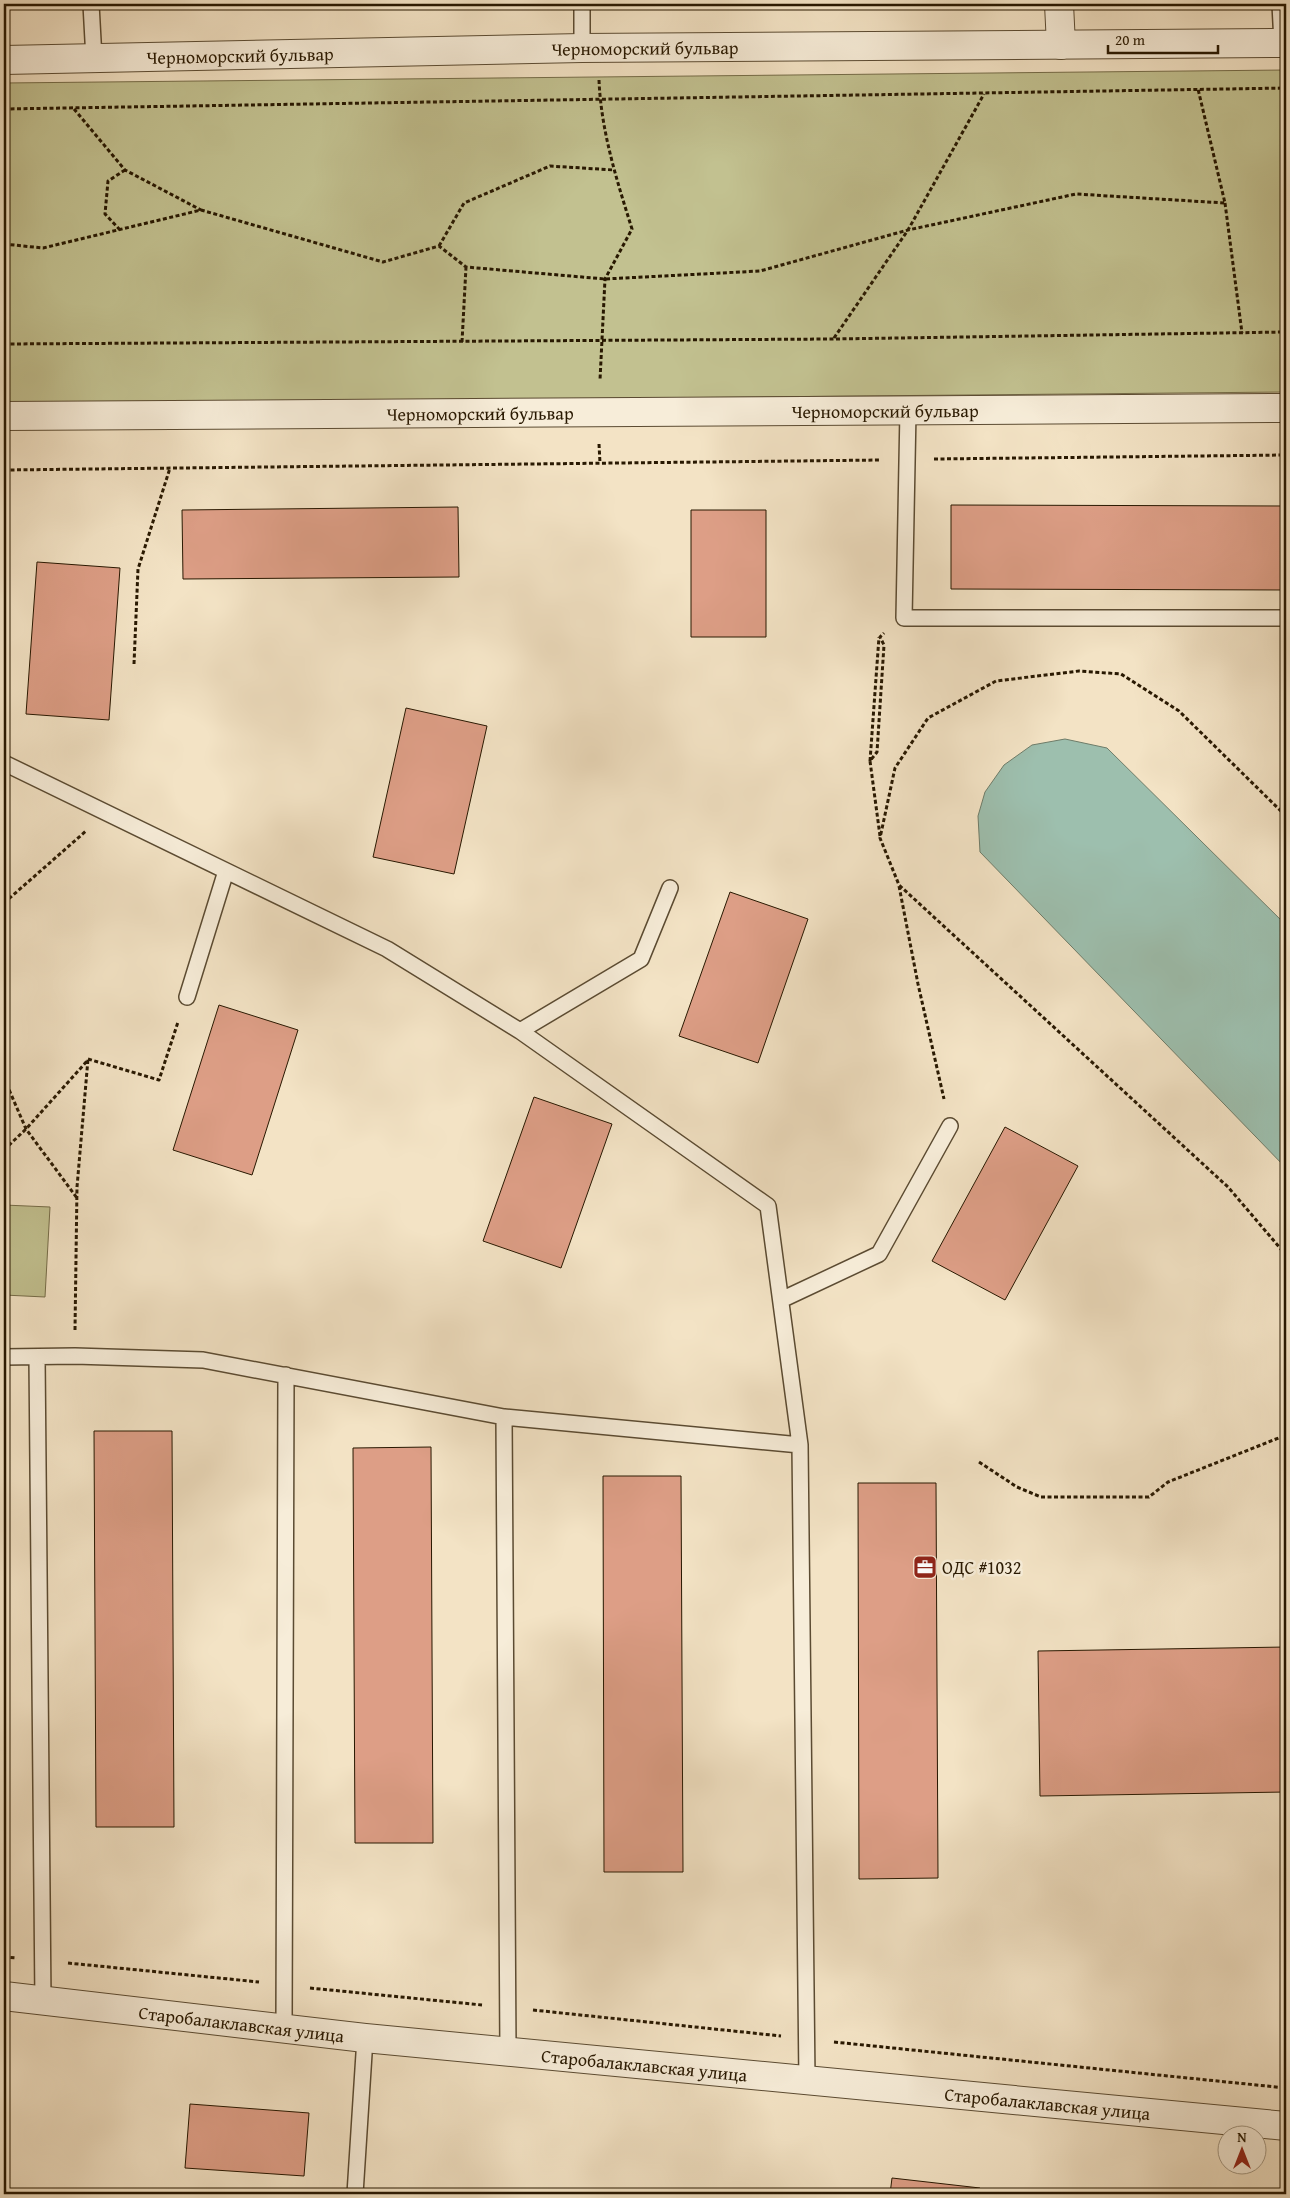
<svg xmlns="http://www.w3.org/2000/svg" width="1290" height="2198" viewBox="0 0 1290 2198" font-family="'Gentium Book Plus',serif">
<rect width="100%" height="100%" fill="#f3e3c5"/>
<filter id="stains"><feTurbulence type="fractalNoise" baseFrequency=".004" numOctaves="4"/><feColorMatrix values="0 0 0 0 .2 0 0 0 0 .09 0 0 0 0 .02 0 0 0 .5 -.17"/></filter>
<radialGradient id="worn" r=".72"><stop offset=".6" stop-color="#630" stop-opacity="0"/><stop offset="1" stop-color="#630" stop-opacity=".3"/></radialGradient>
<path fill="#c2c190" stroke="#756c48" d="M1286,70V392L4,404V83Z
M4,1205L50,1207L45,1297L4,1295Z"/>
<path fill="#9dbfae" stroke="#6e7c69" d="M1065,739L1107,748L1286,925V1168L980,852L978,816L985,792L1004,765L1032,745Z"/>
<path fill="#dd9e86" stroke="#281801" d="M951,505L1286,506V590L951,589Z
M458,507L459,577L183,579L182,510Z
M691,510H766V637H691Z
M37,562L120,568L109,720L26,714Z
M406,708L487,726L454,874L373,857Z
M730,892L808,919L758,1063L679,1036Z
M219,1005L298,1030L252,1175L173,1150Z
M534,1097L612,1124L561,1268L483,1241Z
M1005,1127L1078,1166L1005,1300L932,1261Z
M94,1431H172L174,1827H96Z
M431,1447L433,1843H355L353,1448Z
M603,1476H681L683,1872H604Z
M858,1483H936L938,1878L859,1879Z
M1286,1647V1792L1040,1796L1038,1651Z
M190,2104L309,2113L304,2176L185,2168Z
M892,2178L980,2188L979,2194H890Z"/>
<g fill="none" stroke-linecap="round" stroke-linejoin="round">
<g stroke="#5b4b32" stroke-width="18">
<path id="service" d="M91,4L94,59
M582,4V48
M1280,4L1282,43
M908,411L904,618H1286
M4,763L387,949L520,1031L768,1206L800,1445L807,2081
M187,997L226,871
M520,1031L641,959L670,888
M781,1300L879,1254L950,1126
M4,1357L75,1356L203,1360L504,1417L800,1445
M37,1357L43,2002
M504,1417L508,2052
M284,2028L286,1375
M355,2194L365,2038"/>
</g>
<g stroke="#5b4b32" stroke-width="30">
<g id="minor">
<path d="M1059,4L1061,45"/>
<path id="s1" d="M4,1996L365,2038L1286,2126"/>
</g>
</g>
<g stroke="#5b4b32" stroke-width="30">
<g id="tertiary">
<path id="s2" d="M4,60L582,48L1286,43"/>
<path id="s3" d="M4,416L1286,408"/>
</g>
</g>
<path stroke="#281801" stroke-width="3" stroke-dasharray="4 2.5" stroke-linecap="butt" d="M599,80C601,131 617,181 632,229L605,279L600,380
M4,109L1286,88
M74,109L125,170L201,210
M1225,203L1242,333
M120,230L105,214L108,181L125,170
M4,244L43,248L201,210L383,262L439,246L466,267L605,279L760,271L908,230L1076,194L1225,203L1198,89
M439,246L464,203L550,166L614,170
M834,338L908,230L984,94
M462,342L466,267
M4,344L833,339L1286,332
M599,444L600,463
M934,459L1286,455
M4,470L881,460
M134,664L138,569L170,468
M870,761L879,637
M1286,816L1179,711L1121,674L1079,671L996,681L928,718L895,768L880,838L899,885L1228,1187L1286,1255
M880,836L870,761L877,752L884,645L880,637L884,633
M899,886L918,984L944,1099
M4,903L86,831
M88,1059L159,1080L178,1022
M4,1078L26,1129L77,1198
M4,1150L26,1129L88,1060
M75,1330L77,1187L88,1059
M979,1462L1017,1487L1041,1497H1149L1168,1482L1286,1435
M4,1957L17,1958
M68,1963L259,1982
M310,1988L482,2005
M533,2010L781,2036
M834,2042L1286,2088"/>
<use href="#service" stroke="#f7edd9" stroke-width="15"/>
<use href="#minor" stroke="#f7edd9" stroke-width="28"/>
<use href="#tertiary" stroke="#f7edd9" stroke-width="28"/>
</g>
<defs>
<g id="office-square" transform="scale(1.25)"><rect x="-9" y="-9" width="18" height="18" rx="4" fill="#8f2418" stroke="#f7edd9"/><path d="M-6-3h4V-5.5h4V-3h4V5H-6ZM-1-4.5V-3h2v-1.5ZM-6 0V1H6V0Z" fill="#fff"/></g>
</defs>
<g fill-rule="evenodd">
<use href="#office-square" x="925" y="1567"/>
</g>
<g text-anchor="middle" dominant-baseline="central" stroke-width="5" stroke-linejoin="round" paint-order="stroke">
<g font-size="18" fill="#281801" stroke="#f7edd9">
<text stroke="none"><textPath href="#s2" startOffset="641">Черноморский бульвар</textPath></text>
<text stroke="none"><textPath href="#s2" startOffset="236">Черноморский бульвар</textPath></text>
<text stroke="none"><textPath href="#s3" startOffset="881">Черноморский бульвар</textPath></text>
<text stroke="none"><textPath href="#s3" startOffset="476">Черноморский бульвар</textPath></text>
<text stroke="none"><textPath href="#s1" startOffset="239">Старобалаклавская улица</textPath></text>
<text stroke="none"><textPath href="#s1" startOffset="644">Старобалаклавская улица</textPath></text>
<text stroke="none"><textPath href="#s1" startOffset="1049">Старобалаклавская улица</textPath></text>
</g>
<g font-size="18" fill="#281801" stroke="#f7edd9" text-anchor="start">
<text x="942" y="1567">ОДС #1032</text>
</g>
</g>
<rect width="1290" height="2198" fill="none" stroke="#f3e3c5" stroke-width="20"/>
<rect x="5" y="5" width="1280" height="2188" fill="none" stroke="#281801" stroke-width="2.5"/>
<rect x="10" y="10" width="1270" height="2178" fill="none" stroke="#281801"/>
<g transform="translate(1242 2150)"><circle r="24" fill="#f7edd9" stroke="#a49883"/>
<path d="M0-4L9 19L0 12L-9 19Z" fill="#8f2418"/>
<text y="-8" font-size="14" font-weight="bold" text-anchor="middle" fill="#281801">N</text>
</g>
<path d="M1108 45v8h110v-8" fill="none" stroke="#281801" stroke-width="2.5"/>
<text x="1115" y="45" font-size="15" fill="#281801" stroke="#f7edd9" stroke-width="4" paint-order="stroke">20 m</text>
<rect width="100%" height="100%" filter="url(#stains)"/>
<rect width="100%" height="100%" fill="url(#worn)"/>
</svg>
